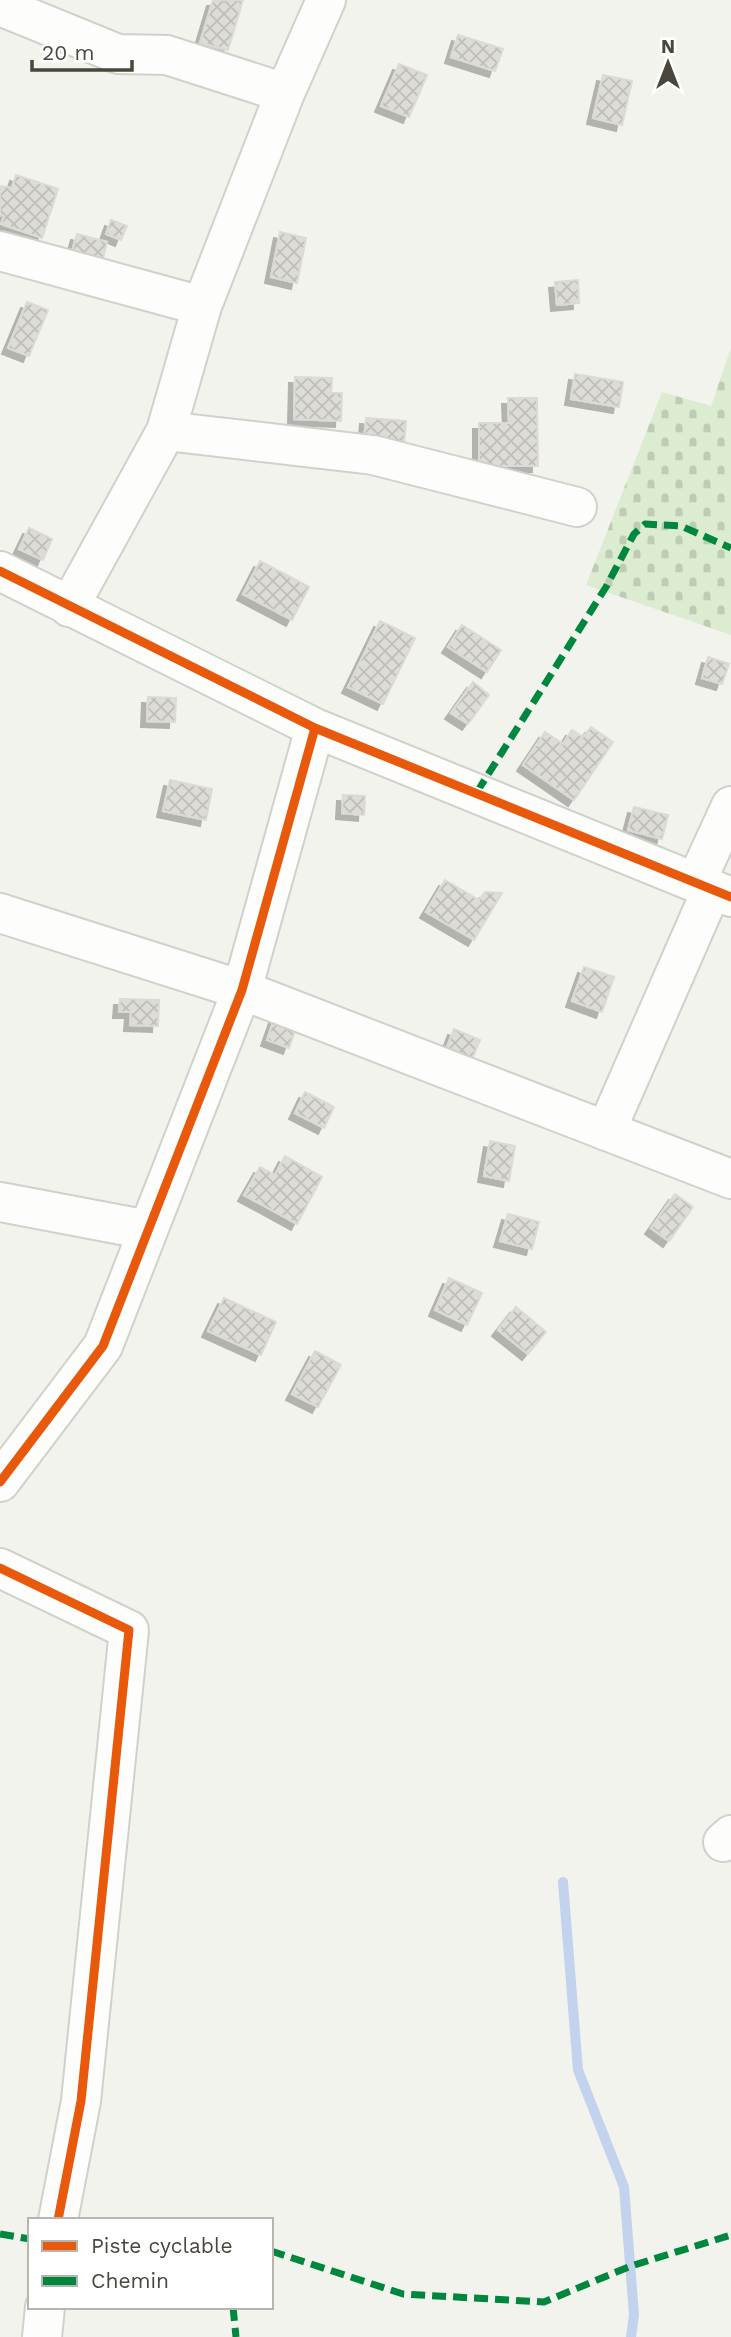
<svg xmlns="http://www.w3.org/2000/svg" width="731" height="2337" viewBox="0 0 731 2337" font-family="'Work Sans',sans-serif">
<defs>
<pattern id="cemetery-stones" width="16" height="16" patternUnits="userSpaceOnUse" patternTransform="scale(1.75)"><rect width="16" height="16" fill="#dbecd0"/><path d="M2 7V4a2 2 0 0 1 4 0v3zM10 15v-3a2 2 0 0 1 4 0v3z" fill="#bdccb3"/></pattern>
<pattern id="building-cross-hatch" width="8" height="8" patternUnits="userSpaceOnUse" patternTransform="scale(1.75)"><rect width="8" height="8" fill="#dddcd6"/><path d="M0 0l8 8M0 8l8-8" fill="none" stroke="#bfbeb8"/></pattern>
<filter id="shadow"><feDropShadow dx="-6" dy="6" stdDeviation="0" flood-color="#0004"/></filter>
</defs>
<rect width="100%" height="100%" fill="#f3f3ee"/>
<path fill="url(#cemetery-stones)" d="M731,348V635L586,585L662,392L711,406Z"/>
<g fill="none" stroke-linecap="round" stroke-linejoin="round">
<path stroke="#c3d2ed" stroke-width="10" d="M563,1882L578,2070L624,2187L634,2315L631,2337"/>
</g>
<path fill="url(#building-cross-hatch)" stroke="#dbdad4" stroke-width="2" filter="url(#shadow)" d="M213,0H243L228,50L200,43Z
M458,35L503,49L495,71L451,57Z
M399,64L427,75L409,117L381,106Z
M603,75L632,81L622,125L593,118Z
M16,175L58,189L42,238L1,224L4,216L0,215V186L12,188Z
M111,220L127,226L121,240L106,234Z
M280,232L306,238L297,283L271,277Z
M77,234L107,242L102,263L71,255Z
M578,280L579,303L557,305L555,282Z
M27,302L48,310L29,356L8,348Z
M575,374L623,382L619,407L571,399Z
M295,377L332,378L331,393H342L341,421L294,419Z
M508,398H537L538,466H479V423H509Z
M366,418L406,421L404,445L364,442Z
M29,528L52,539L43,560L19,549Z
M260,561L309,587L292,620L243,594Z
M380,621L415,638L383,704L348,687Z
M462,625L501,650L487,672L448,647Z
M708,657L729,664L722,684L702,678Z
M473,682L489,695L468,724L451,713Z
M148,697L176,698L175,722L147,721Z
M591,727L613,742L574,800L523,765L545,732L563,744L572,730L583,737Z
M170,780L212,789L206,820L163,811Z
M343,795L365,796L364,815L342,813Z
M634,807L668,815L662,839L628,830Z
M445,880L479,900L485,892L502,893L474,940L426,912Z
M584,967L614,977L602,1012L572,1001Z
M120,999L159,1000L158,1026L130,1025L131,1012H119Z
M275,1017L297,1025L289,1048L267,1040Z
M454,1029L480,1040L469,1066L444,1055Z
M305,1092L334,1107L324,1128L295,1113Z
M490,1141L515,1146L509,1181L484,1176Z
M285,1156L322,1177L297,1224L244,1195L260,1167L275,1175Z
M675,1194L693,1207L669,1241L651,1228Z
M508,1214L539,1222L532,1249L500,1241Z
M449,1278L482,1293L467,1325L435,1310Z
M224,1298L276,1322L261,1355L208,1331Z
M516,1307L546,1332L528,1354L498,1330Z
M315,1351L341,1365L318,1407L292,1394Z"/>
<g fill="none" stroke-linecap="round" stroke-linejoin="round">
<g stroke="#d1d1cc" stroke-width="42">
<path id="minor" d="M0,6L118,54L167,55L285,93
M0,251L202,306
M166,431L373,455L577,507
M0,571L315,728L731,897
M69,607L166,431L202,306L285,93L326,0
M696,882L731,806
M0,913L242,990L731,1179
M606,1131L712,889
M0,1202L148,1230
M0,1482L103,1346L242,990L315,728
M0,1568L129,1630L81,2101L58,2220
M723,1842L731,1835
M42,2337L45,2307"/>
</g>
<use href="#minor" stroke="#fdfdfc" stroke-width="38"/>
<path stroke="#00873e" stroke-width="7" stroke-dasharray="14 7" stroke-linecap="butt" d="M477,792L606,587L634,534L645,524L681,526L731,548
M0,2234L30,2239
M271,2251L403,2294L544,2302L631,2266L731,2235
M233,2307L236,2337"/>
<g stroke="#fff" stroke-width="13">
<path id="cycleway" d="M0,571L315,728L731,897
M0,1482L103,1346L242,990L315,728
M0,1568L129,1630L81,2101L58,2220"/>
</g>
<use href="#cycleway" stroke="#e8590c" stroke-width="9"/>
</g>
<rect x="28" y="2218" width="245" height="91" fill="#ffffff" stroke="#b6b5b0" stroke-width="2"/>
<rect x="42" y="2241" width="35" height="10" fill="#e8590c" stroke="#b6b5b0" stroke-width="2"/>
<text x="91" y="2253" font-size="21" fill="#49463a">Piste cyclable</text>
<rect x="42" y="2276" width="35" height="10" fill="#00873e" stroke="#b6b5b0" stroke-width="2"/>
<text x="91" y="2288" font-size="21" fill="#49463a">Chemin</text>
<g transform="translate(668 63)" stroke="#ffffff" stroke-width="5" paint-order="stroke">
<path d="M0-5L12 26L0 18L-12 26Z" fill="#49463a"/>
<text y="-10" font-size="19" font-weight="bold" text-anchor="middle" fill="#49463a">N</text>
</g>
<path d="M32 60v10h100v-10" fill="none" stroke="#49463a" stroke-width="3.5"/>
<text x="42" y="60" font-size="21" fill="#49463a" stroke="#ffffff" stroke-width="5" paint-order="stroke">20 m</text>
</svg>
